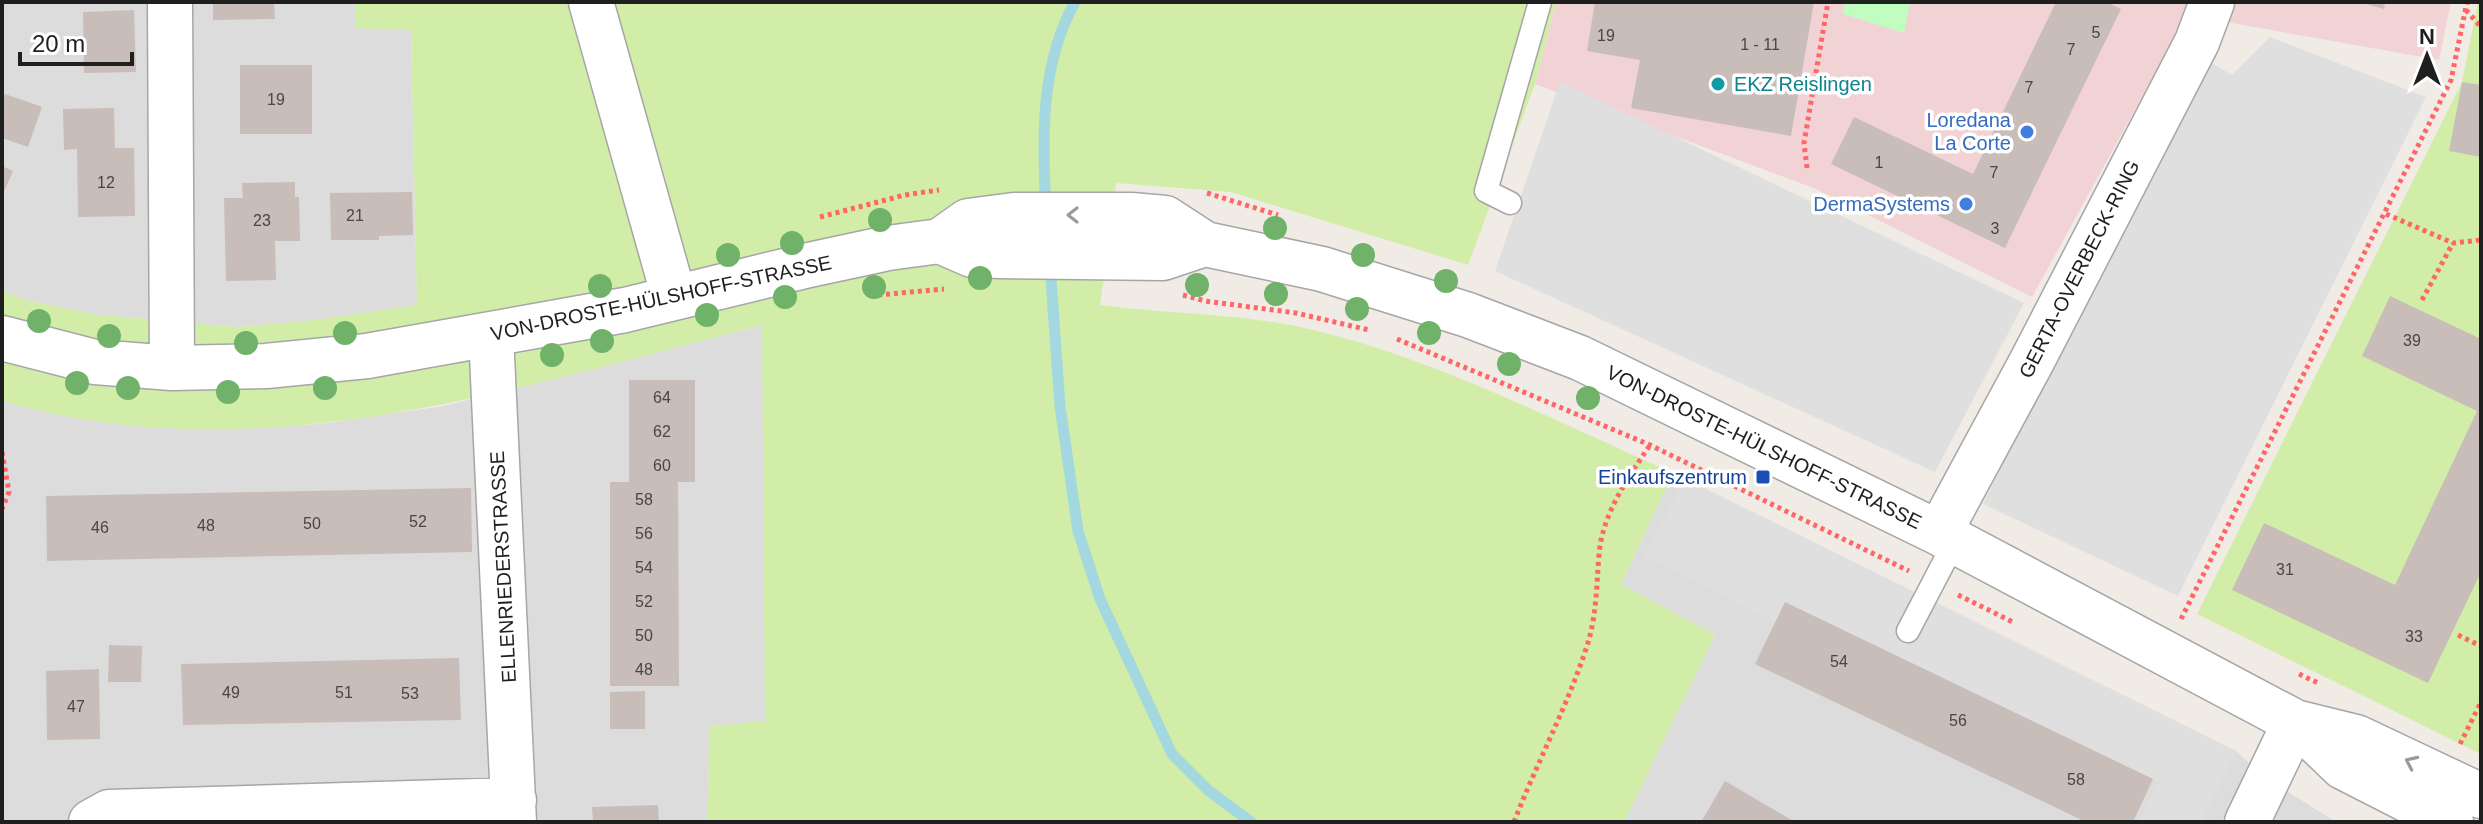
<svg xmlns="http://www.w3.org/2000/svg" width="2483" height="824" viewBox="0 0 2483 824" font-family="Arial,sans-serif">
<rect width="100%" height="100%" fill="#f0ebe5"/>
<path fill="#dddcdc" d="M2,2H355V28L411,30L417,305L314,320L236,327L92,314L26,300L2,291Z
M763,325L765,721L709,726L708,822H2V401L70,416L171,428L235,429L320,424L444,406Z
M1673,473L2236,751L2267,779L2336,822H1624L1715,635L1621,584Z"/>
<path fill="#f2d3d5" d="M1556,2H2451L2439,60L2187,15L2032,297L1816,189L1535,84Z"/>
<path fill="#d1eda8" d="M355,2H1556L1535,84L1468,265L1231,192L1116,183L1100,305C1167,314 1234,313 1300,327C1428,355 1553,420 1673,473L1621,584L1715,635L1624,822H708L709,726L765,721L762,325C516,388 256,475 2,401V291L26,300L92,314L236,327L314,320L417,305L411,30L355,28Z
M2478,2H2481V754L2197,614L2462,82Z"/>
<path fill="#c1fcc0" d="M1845,2H1910L1904,33L1843,14Z"/>
<path fill="#dfdfdf" d="M2270,37L2426,97L2178,596L1983,504L2202,57L2232,75Z
M1560,82L2024,303L1935,472L1495,271Z
M1686,479L2236,751L2201,822H2139L2158,783L2153,779L1785,603L1775,622L1644,555Z"/>
<g fill="none" stroke-linecap="round" stroke-linejoin="round">
<path stroke="#a3d8e0" stroke-width="11" d="M1046,208C1042,140 1040,64 1075,2
M1050,265L1060,406L1078,531L1100,599L1172,754L1209,791L1251,822"/>
</g>
<path fill="#c8bdb8" d="M213,2H274L275,19L213,20Z
M1595,2H1814L1791,136L1631,108L1640,60L1587,51Z
M2056,2H2106L2121,9L2005,248L1831,164L1854,117L1973,174Z
M2359,2H2385L2384,9Z
M134,10L136,72L84,73L83,12Z
M240,65H312V134H240Z
M2462,82L2481,85V157L2449,151Z
M5,94L42,107L28,147L2,138V102Z
M114,108L115,148H134L135,216L78,217L77,149L64,150L63,109Z
M2,166L13,171L2,196Z
M295,182V197H299L300,241H275L276,280L226,281L224,198H243L242,183Z
M412,192L413,235L379,236V240H331L330,193Z
M2390,296L2481,339V572L2428,683L2232,590L2264,523L2395,585L2477,411L2362,356Z
M629,380H695V482H678L679,686H610V482H629Z
M471,488L472,552L47,561L46,496Z
M1785,602L2153,779L2133,822H2086L1755,664Z
M109,645L142,646L141,682H108Z
M459,658L461,720L183,725L181,664Z
M99,669L100,739L47,740L46,671Z
M645,691V729H610V692Z
M1725,781L1795,822H1701Z
M658,805L659,822H593L592,807Z"/>
<g fill="none" stroke-linecap="round" stroke-linejoin="round">
<g stroke="#a6a6a6" stroke-width="25">
<path id="lane" d="M1510,203L1486,191L1540,2
M1908,631L1955,541"/>
</g>
<g stroke="#a6a6a6" stroke-width="47">
<path id="street" d="M170,2L172,368
M591,2L674,297
M940,241L972,255L1000,256L1163,258L1205,244
M491,335L514,822
M2,338L95,362L172,368L266,366L367,356L625,310L809,265L888,248L940,241L968,221L1014,215H1131L1165,218L1205,244L1322,269L1468,315L1580,358L1939,533L2295,722L2356,737L2481,796
M1939,533L2032,361L2197,42L2212,2
M2297,723L2343,767L2451,822
M91,822L109,812L514,800
M2247,822L2295,722"/>
</g>
<path stroke="#ff6767" stroke-width="5" stroke-dasharray="4 4" stroke-linecap="butt" d="M2466,10L2481,27
M1807,168L1804,143L1828,2
M1207,193L1278,215
M2386,214L2453,243L2481,240
M820,217L905,195L939,190
M878,295L944,289
M1183,295L1205,301L1296,313L1369,330
M2422,300L2453,243
M1397,339L1650,445L1909,571
M2,452L9,492L2,509
M1958,595L2013,622
M2181,619L2451,80L2467,2
M2458,635L2481,646
M2299,674L2318,683
M2460,744L2481,702
M1514,822C1536,765 1565,711 1585,652C1597,618 1596,590 1599,555C1602,514 1628,478 1650,445"/>
<use href="#lane" stroke="#fff" stroke-width="22"/>
<use href="#street" stroke="#fff" stroke-width="44"/>
</g>
<g fill="#70b26a">
<circle cx="880" cy="220" r="12"/>
<circle cx="1275" cy="228" r="12"/>
<circle cx="792" cy="243" r="12"/>
<circle cx="728" cy="255" r="12"/>
<circle cx="1363" cy="255" r="12"/>
<circle cx="980" cy="278" r="12"/>
<circle cx="1446" cy="281" r="12"/>
<circle cx="1197" cy="285" r="12"/>
<circle cx="600" cy="286" r="12"/>
<circle cx="874" cy="287" r="12"/>
<circle cx="1276" cy="294" r="12"/>
<circle cx="785" cy="297" r="12"/>
<circle cx="1357" cy="309" r="12"/>
<circle cx="707" cy="315" r="12"/>
<circle cx="39" cy="321" r="12"/>
<circle cx="345" cy="333" r="12"/>
<circle cx="1429" cy="333" r="12"/>
<circle cx="109" cy="336" r="12"/>
<circle cx="602" cy="341" r="12"/>
<circle cx="246" cy="343" r="12"/>
<circle cx="552" cy="355" r="12"/>
<circle cx="1509" cy="364" r="12"/>
<circle cx="77" cy="383" r="12"/>
<circle cx="128" cy="388" r="12"/>
<circle cx="325" cy="388" r="12"/>
<circle cx="228" cy="392" r="12"/>
<circle cx="1588" cy="398" r="12"/>
</g>
<defs><path id="oneway-chevron" d="M-2-3.5L2.5 0L-2 3.5" fill="none" stroke-width="1.6" stroke-linecap="round" stroke-linejoin="round" transform="scale(2)"/></defs>
<g stroke="#9a9a9a">
<use href="#oneway-chevron" transform="translate(1073 215) rotate(-180)"/>
<use href="#oneway-chevron" transform="translate(2411 762) rotate(-155)"/>
</g>
<circle fill="#0f9aa8" stroke="#fff" stroke-width="3" cx="1718" cy="84" r="8"/>
<g fill="#3f7fe0" stroke="#fff" stroke-width="3">
<circle cx="2027" cy="132" r="8"/>
<circle cx="1966" cy="204" r="8"/>
</g>
<rect fill="#1a4fb4" stroke="#fff" stroke-width="3" x="1755" y="469" width="16" height="16" rx="4"/>
<g text-anchor="middle" dominant-baseline="central" stroke-width="7" stroke-linejoin="round" paint-order="stroke">
<g font-size="16" fill="#494645">
<text x="2096" y="32">5</text>
<text x="1606" y="35">19</text>
<text x="1760" y="44">1 - 11</text>
<text x="2071" y="49">7</text>
<text x="2029" y="87">7</text>
<text x="276" y="99">19</text>
<text x="1879" y="162">1</text>
<text x="1994" y="172">7</text>
<text x="106" y="182">12</text>
<text x="355" y="215">21</text>
<text x="262" y="220">23</text>
<text x="1995" y="228">3</text>
<text x="2412" y="340">39</text>
<text x="662" y="397">64</text>
<text x="662" y="431">62</text>
<text x="662" y="465">60</text>
<text x="644" y="499">58</text>
<text x="418" y="521">52</text>
<text x="312" y="523">50</text>
<text x="206" y="525">48</text>
<text x="100" y="527">46</text>
<text x="644" y="533">56</text>
<text x="644" y="567">54</text>
<text x="2285" y="569">31</text>
<text x="644" y="601">52</text>
<text x="644" y="635">50</text>
<text x="2414" y="636">33</text>
<text x="1839" y="661">54</text>
<text x="644" y="669">48</text>
<text x="231" y="692">49</text>
<text x="344" y="692">51</text>
<text x="410" y="693">53</text>
<text x="76" y="706">47</text>
<text x="1958" y="720">56</text>
<text x="2076" y="779">58</text>
</g>
<g font-size="20" fill="#0d838f" stroke="#fff" text-anchor="start">
<text x="1734" y="84">EKZ Reislingen</text>
</g>
<g font-size="20" fill="#366cbe" stroke="#fff" text-anchor="end">
<text x="2011" y="120">Loredana<tspan x="2011" dy="23">La Corte</tspan></text>
<text x="1950" y="204">DermaSystems</text>
</g>
<g font-size="20" fill="#1f1f1f" stroke="#fff">
<text transform="translate(2079 269) rotate(-63)">GERTA-OVERBECK-RING</text>
<text transform="translate(661 298) rotate(-12)">VON-DROSTE-HÜLSHOFF-STRASSE</text>
<text transform="translate(1764 447) rotate(26)">VON-DROSTE-HÜLSHOFF-STRASSE</text>
<text transform="translate(503 567) rotate(-93)">ELLENRIEDERSTRASSE</text>
</g>
<g font-size="20" fill="#164399" stroke="#fff" text-anchor="end">
<text x="1747" y="477">Einkaufszentrum</text>
</g>
</g>
<rect width="2483" height="824" fill="none" stroke="#1f1f1f" stroke-width="8"/>
<g transform="translate(2427 56)" stroke="#ffffff" stroke-width="6" paint-order="stroke">
<path d="M0-6L14 30L0 20L-14 30Z" fill="#1f1f1f"/>
<text y="-12" font-size="22" font-weight="bold" text-anchor="middle" fill="#1f1f1f">N</text>
</g>
<path d="M20 52v12h112v-12" fill="none" stroke="#1f1f1f" stroke-width="4"/>
<text x="32" y="52" font-size="24" fill="#1f1f1f" stroke="#ffffff" stroke-width="6" paint-order="stroke">20 m</text>
</svg>
